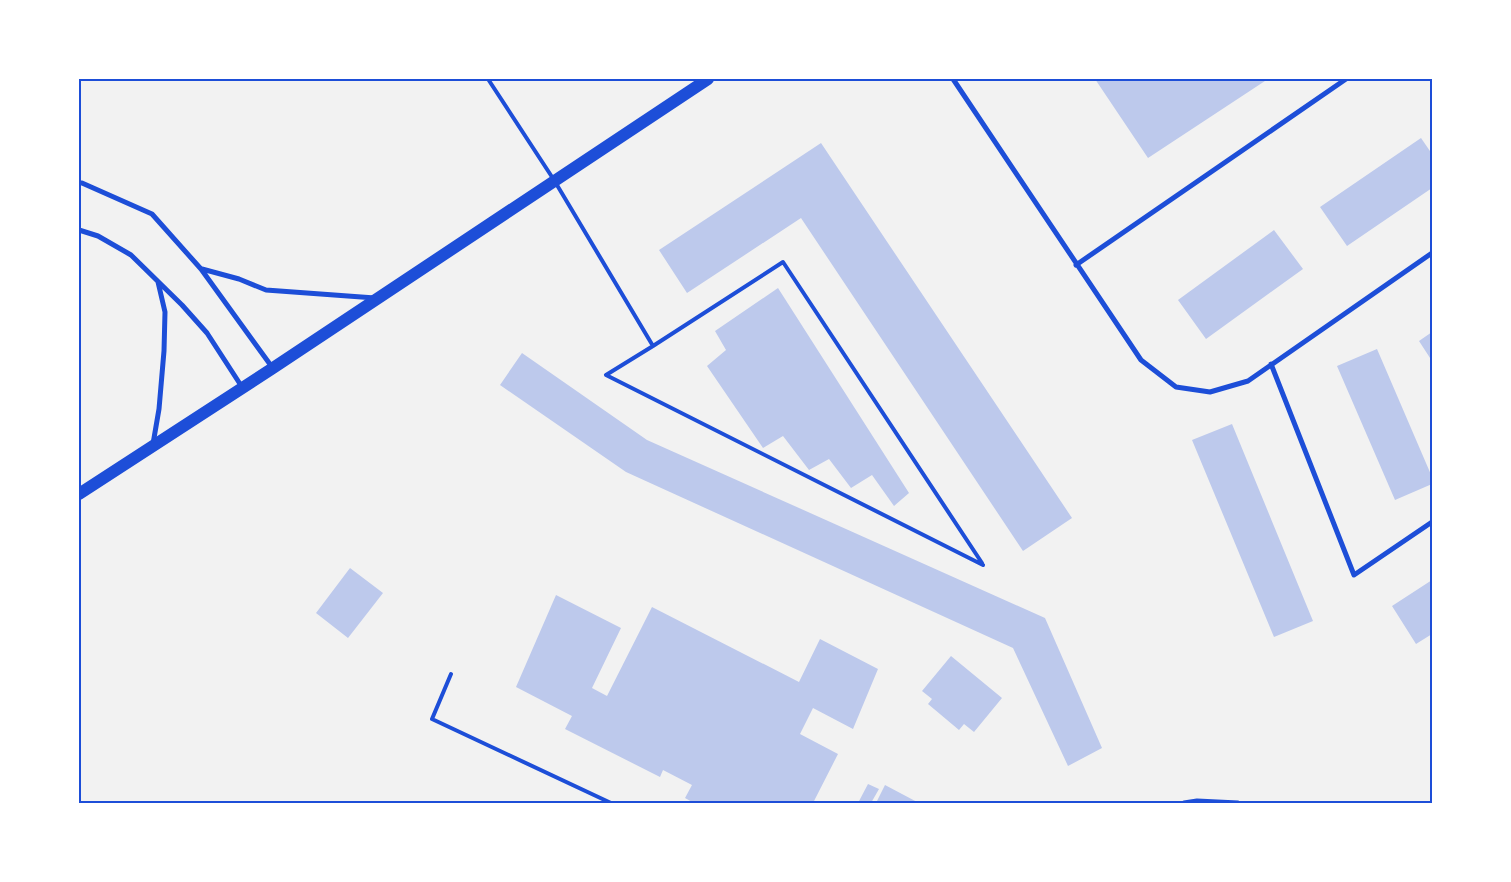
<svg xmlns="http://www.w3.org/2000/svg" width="1511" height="882" viewBox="0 0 1511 882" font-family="Barlow,sans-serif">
<rect width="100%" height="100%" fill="#f2f2f2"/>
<path fill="#bdc9ec" d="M1095,79H1268L1148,158Z
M1421,138L1432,154V188L1347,246L1320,207Z
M821,143L1072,518L1023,551L801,218L687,293L659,250Z
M1274,230L1303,269L1206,339L1178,300Z
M778,288L909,493L894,506L872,475L851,488L829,459L809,470L783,436L763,448L707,366L726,350L715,331Z
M1432,332V361L1419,341Z
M1377,349L1432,477V484L1395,500L1337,366Z
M522,353L647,440L1045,618L1102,748L1068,766L1013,648L626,472L500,385Z
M1232,424L1313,621L1274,637L1192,440Z
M350,568L383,593L348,638L316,613Z
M1432,580V634L1416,644L1392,606Z
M556,595L621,628L592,688L607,696L652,607L799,682L820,639L878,669L853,729L813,708L800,734L838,754L813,803H694L685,798L692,785L663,770L660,777L565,729L572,716L516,687Z
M951,656L1002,698L974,732L964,724L959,730L928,704L932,699L922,691Z
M868,784L879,789L871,803H858Z
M885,785L919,803H876Z"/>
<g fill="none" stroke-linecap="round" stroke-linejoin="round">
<path stroke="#1d4ed8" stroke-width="4" d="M488,79L554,180L653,346L606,375L983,565
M653,346L783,262L982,563
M451,674L432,719L611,803"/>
<path stroke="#1d4ed8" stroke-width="5" d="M953,79L1141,360L1176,387L1210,392L1248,381L1432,253
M79,183H82L152,214L201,269L272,367
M79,230L98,236L131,255L182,305L207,333L242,387
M1076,265L1346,79
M202,269L239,279L266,290L375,298
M1271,364L1354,575L1432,522
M153,444L159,409L164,351L165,312L158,282
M1184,803L1197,801L1238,803"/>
<path stroke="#1d4ed8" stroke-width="12" d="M79,494L273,368L708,79"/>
</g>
<rect width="1511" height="882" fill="none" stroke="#ffffff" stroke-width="160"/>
<rect x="80" y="80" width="1351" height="722" fill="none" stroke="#1d4ed8" stroke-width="2"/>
</svg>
